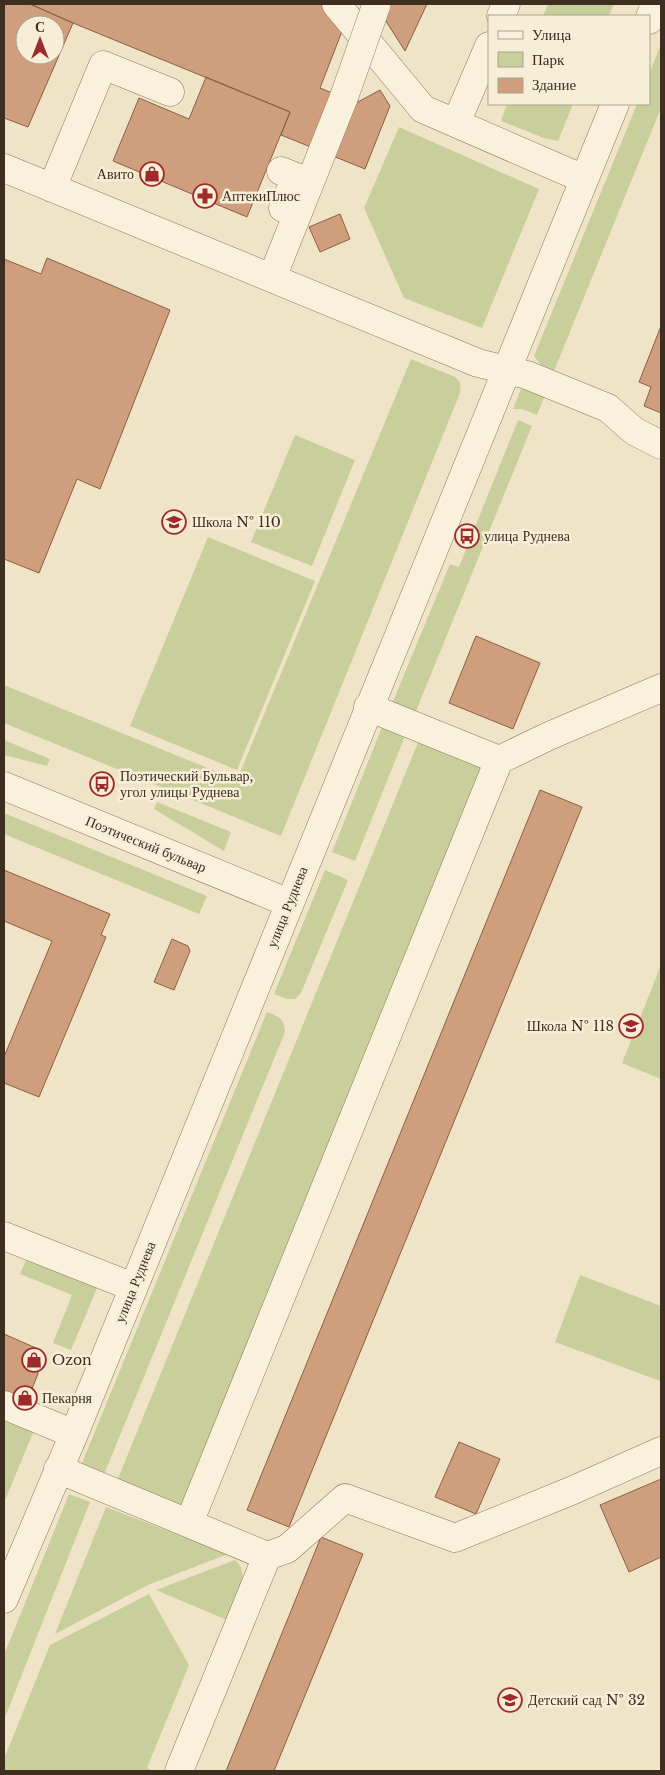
<svg xmlns="http://www.w3.org/2000/svg" width="665" height="1775" viewBox="0 0 665 1775" font-family="'Libre Baskerville',serif">
<rect width="100%" height="100%" fill="#f0e4c8"/>
<path fill="#c9cf9b" d="M548,4H614L609,16H543Z
M661,44V108L552,376L547,373L534,356L637,104H649V74Z
M507,104H573L558,141L544,138L501,121Z
M399,127L539,189L482,328L404,298L364,208Z
M411,359L455,377C461,381 461,385 460,393L281,836L4,723V685L237,780Z
M521,389L546,393L537,415L522,409H513Z
M518,420L532,426L414,716L391,706L450,564L459,567Z
M295,435L355,460L312,566L251,542Z
M208,537L315,581L237,770L130,726Z
M382,727L405,736L355,861L332,852Z
M4,740L50,759L47,766L4,755Z
M419,740L476,764L481,769L184,1509L117,1481Z
M157,802L231,832L224,851L154,809Z
M4,813L207,896L199,914L4,834Z
M325,870L348,880L301,993L295,999H287L274,994Z
M661,965V1079L622,1063Z
M267,1012C279,1017 284,1018 285,1032L103,1477L80,1468Z
M29,1253L100,1281L71,1350L53,1343L72,1295L20,1274Z
M580,1275L661,1306L660,1381L555,1342Z
M4,1415L35,1428L4,1503Z
M69,1494L90,1502L4,1720V1655Z
M106,1507L228,1554L148,1585L55,1634Z
M235,1560C253,1575 234,1603 227,1620L156,1590Z
M149,1594L189,1665L147,1768L153,1771H4V1759L50,1645Z"/>
<path fill="#cf9f7d" stroke="#8d5f41" fill-rule="evenodd" d="M4,4H30L73,23L28,127L4,118ZM25,25H55V55H25Z
M30,4H330L346,21L320,88L356,103L380,90L390,106L365,169L281,135L290,112L73,23Z
M375,4H427L405,51Z
M206,77L290,112L247,217L113,161L139,98L189,119Z
M340,214L350,239L320,252L309,227Z
M47,258L170,310L100,489L77,479L39,573L4,559V259L41,274Z
M661,326V413L644,406L651,387L639,382Z
M476,636L540,663L513,729L449,703Z
M540,790L582,807L289,1527L247,1510Z
M4,870L110,914L101,935L106,937L39,1097L4,1083V1057L52,941L4,921Z
M172,939L188,946L190,951L174,990L154,982Z
M4,1334L36,1348L38,1374L24,1408L4,1400Z
M459,1442L500,1459L476,1514L435,1497Z
M661,1479V1557L629,1572L600,1505Z
M321,1537L363,1554L274,1771H226Z"/>
<g fill="none" stroke-linecap="round" stroke-linejoin="round">
<g stroke="#8d765c" stroke-width="29">
<path id="minor" d="M336,4L423,109L584,179
M501,16L506,4
M649,20L655,4
M456,123L489,46
M4,168L478,363L527,375L608,408L634,431L661,445
M281,171L296,177L283,208
M52,188L103,65L170,92
M272,278L344,97
M368,707L499,760
M4,786L289,903
M4,1236L133,1287
M4,1405L74,1434
M58,1469L267,1556L179,1771
M189,1523L499,760L549,736L661,688
M267,1556L287,1549L345,1498L455,1538L571,1491L661,1451
M4,1599L74,1434L615,104"/>
</g>
<use href="#minor" stroke="#faf1dc" stroke-width="28"/>
<g stroke="#8d765c" stroke-width="29" stroke-linecap="butt">
<path id="minor-bridge" d="M344,97L376,6"/>
</g>
<use href="#minor-bridge" stroke="#faf1dc" stroke-width="28"/>
</g>
<defs>
<g id="shop-ring" transform="scale(1.25)"><circle r="9.5" fill="#f7eed8" stroke="#9e2a2b" stroke-width="1.5"/><path d="M-5-2.5h2.3a2.7 3.5 0 0 1 5.4 0H5L5.5 6h-11ZM-1.5-2.5h3a1.5 2.3 0 0 0-3 0Z" fill="#9e2a2b"/></g>
<g id="pharmacy-ring" transform="scale(1.25)"><circle r="9.5" fill="#f7eed8" stroke="#9e2a2b" stroke-width="1.5"/><path d="M-2-6h4v4h4v4h-4v4h-4v-4h-4v-4h4Z" fill="#9e2a2b"/></g>
<g id="school-ring" transform="scale(1.25)"><circle r="9.5" fill="#f7eed8" stroke="#9e2a2b" stroke-width="1.5"/><path d="M0-5L7-2L0 1L-7-2ZM-4 1L0 2.5L4 1V4Q0 6-4 4Z" fill="#9e2a2b"/></g>
<g id="bus-ring" transform="scale(1.25)"><circle r="9.5" fill="#f7eed8" stroke="#9e2a2b" stroke-width="1.5"/><path d="M-5-6H5V4H4V6H2V4H-2V6H-4V4H-5ZM-3.5-4V0h7V-4ZM-3.5 1.2v1.5H-2V1.2ZM2 1.2v1.5H3.5V1.2Z" fill="#9e2a2b"/></g>
</defs>
<g fill-rule="evenodd">
<use href="#shop-ring" x="152" y="174"/>
<use href="#pharmacy-ring" x="205" y="196"/>
<use href="#school-ring" x="174" y="522"/>
<use href="#bus-ring" x="467" y="536"/>
<use href="#bus-ring" x="102" y="784"/>
<use href="#school-ring" x="631" y="1026"/>
<use href="#shop-ring" x="34" y="1360"/>
<use href="#shop-ring" x="25" y="1398"/>
<use href="#school-ring" x="510" y="1700"/>
</g>
<g text-anchor="middle" dominant-baseline="central" stroke-width="5" stroke-linejoin="round" paint-order="stroke">
<g font-size="14" fill="#3d2e20" stroke="#f7eed8" text-anchor="start">
<text x="134" y="174" text-anchor="end">Авито</text>
<text x="222" y="196">АптекиПлюс</text>
<text x="192" y="522">Школа № 110</text>
<text x="484" y="536">улица Руднева</text>
<text x="120" y="776">Поэтический Бульвар,<tspan x="120" dy="16">угол улицы Руднева</tspan></text>
<text x="614" y="1026" text-anchor="end">Школа № 118</text>
<text x="52" y="1360">Ozon</text>
<text x="42" y="1398">Пекарня</text>
<text x="528" y="1700">Детский сад № 32</text>
</g>
<g font-size="14" fill="#3d2e20" stroke="#f7eed8">
<text transform="translate(146 844) rotate(22)">Поэтический бульвар</text>
<text transform="translate(287 907) rotate(-68)">улица Руднева</text>
<text transform="translate(135 1282) rotate(-68)">улица Руднева</text>
</g>
</g>
<rect width="665" height="1775" fill="none" stroke="#3d2e20" stroke-width="10"/>
<rect x="488" y="15" width="162" height="90" fill="#f7eed8" stroke="#ada18e"/>
<rect x="498" y="31" width="25" height="8" fill="#faf1dc" stroke="#ada18e"/>
<text x="532" y="40" font-size="15" fill="#3d2e20">Улица</text>
<rect x="498" y="52" width="25" height="15" fill="#c9cf9b" stroke="#ada18e"/>
<text x="532" y="65" font-size="15" fill="#3d2e20">Парк</text>
<rect x="498" y="78" width="25" height="15" fill="#cf9f7d" stroke="#ada18e"/>
<text x="532" y="90" font-size="15" fill="#3d2e20">Здание</text>
<g transform="translate(40 40)"><circle r="24" fill="#f7eed8" stroke="#ada18e"/>
<path d="M0-4L9 19L0 12L-9 19Z" fill="#9e2a2b"/>
<text y="-8" font-size="14" font-weight="bold" text-anchor="middle" fill="#3d2e20">С</text>
</g>
</svg>
